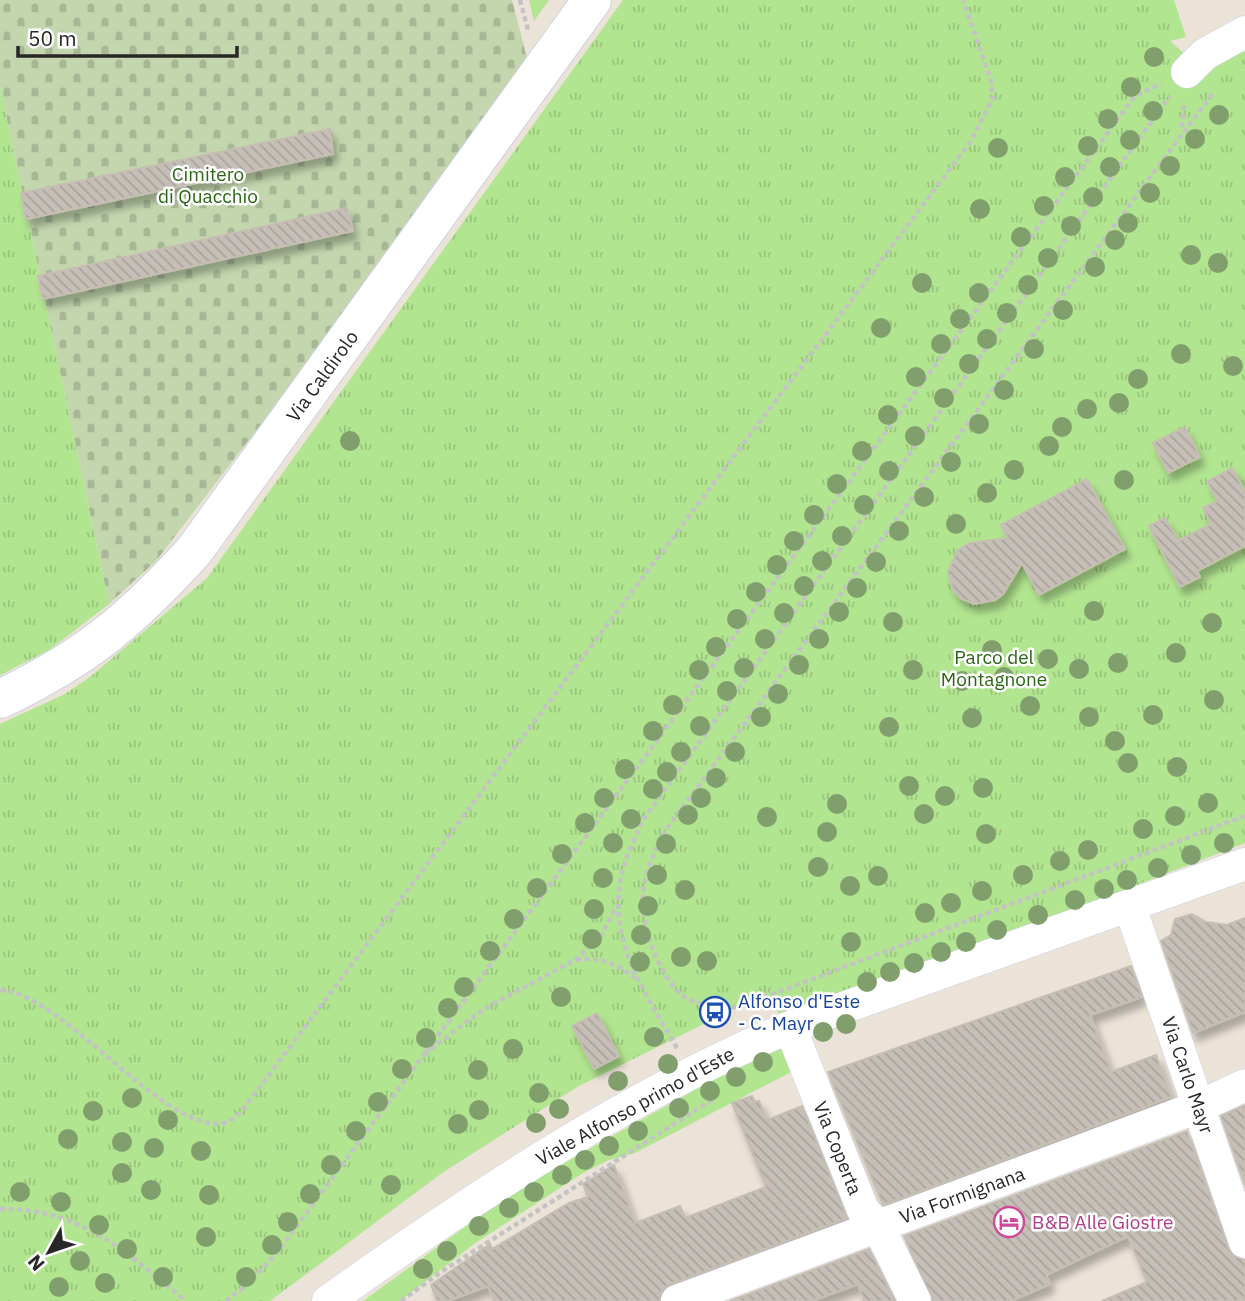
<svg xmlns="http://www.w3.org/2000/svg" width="1245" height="1301" viewBox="0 0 1245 1301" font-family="'IBM Plex Sans',sans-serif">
<defs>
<pattern id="cemetery-stones" width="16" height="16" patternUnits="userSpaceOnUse" patternTransform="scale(1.75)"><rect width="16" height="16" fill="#c3d6ae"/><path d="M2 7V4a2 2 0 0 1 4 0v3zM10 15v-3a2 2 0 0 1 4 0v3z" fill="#a8b896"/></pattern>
<pattern id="park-tufts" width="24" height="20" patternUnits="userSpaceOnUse" patternTransform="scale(1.75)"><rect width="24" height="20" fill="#b2e590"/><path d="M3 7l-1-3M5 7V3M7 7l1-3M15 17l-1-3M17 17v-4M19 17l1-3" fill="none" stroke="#99c47c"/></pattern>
<pattern id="building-back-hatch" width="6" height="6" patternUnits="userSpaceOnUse" patternTransform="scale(1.75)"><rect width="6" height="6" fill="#c6bfb8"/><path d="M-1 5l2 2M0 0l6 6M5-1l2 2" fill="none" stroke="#aaa49e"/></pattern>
<filter id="shadow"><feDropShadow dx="4.5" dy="8" stdDeviation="3.5" flood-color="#0004"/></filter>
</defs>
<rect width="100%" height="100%" fill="#ebe2d8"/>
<path fill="#b2e590" d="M529,0H549L534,21Z
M786,1039L797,1069L635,1153L609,1160L583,1173L474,1244L400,1301H363L516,1190Z"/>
<path fill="url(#cemetery-stones)" d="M0,0H512L527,58L275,406L156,561L109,604L0,87Z"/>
<path fill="url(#park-tufts)" d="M623,0H1174L1186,37L1170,41L1201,68L1245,40V843L788,1020L762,999L738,1007L579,1086L442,1173L270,1301H0V724L65,694L90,677L207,578Z
M0,87L109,604L49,650L0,675Z"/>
<path fill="url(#building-back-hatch)" stroke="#c6beb2" stroke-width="2" filter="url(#shadow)" d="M330,129L333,154L26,219L21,193Z
M347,208L353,231L43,299L38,276Z
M1185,427L1200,457L1168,473L1153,443Z
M1232,468L1245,492V546L1197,571L1200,577L1180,587L1149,526L1165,518L1179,541L1211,524L1203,508L1218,501L1207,482Z
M1087,479L1125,549L1039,595L1022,563L1003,594L995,600L974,604L960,598L953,590L948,572L957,551L970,543L1008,538L1001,525Z
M1192,914L1206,922L1227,925L1245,918V1012L1193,1033L1161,941L1171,935L1175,919Z
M1131,966L1142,997L1090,1015L1111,1072L1156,1055L1171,1097L883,1205L828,1072Z
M597,1013L619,1056L594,1069L572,1026Z
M752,1096L755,1102L759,1101L767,1120L802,1106L847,1218L671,1284L662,1290L659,1301H494L488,1286L447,1301H437L431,1285L490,1244L492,1249L569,1203L588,1197L583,1184L614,1165L635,1223L680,1206L685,1218L766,1187L732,1103Z
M1245,1105V1185L1221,1116Z
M1187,1131L1228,1248L1234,1256L1245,1260V1301H1102L1147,1282L1128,1236L1046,1275L1050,1284L1011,1301H933L904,1236Z
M869,1249L895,1301H864L858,1284L812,1301H730Z"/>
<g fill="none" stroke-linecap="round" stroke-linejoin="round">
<g stroke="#cdd2e2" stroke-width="33">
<path id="minor" d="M1187,72L1205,54L1245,32
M1130,907L1245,1242
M790,1027L863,1210L878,1226L915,1301
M328,1301C476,1196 623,1098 790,1027L1245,864
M677,1301L1198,1107L1245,1085"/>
</g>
<g stroke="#cdd2e2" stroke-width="40">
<path id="secondary" d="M0,699C86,658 130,621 194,551L592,0"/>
</g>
<path stroke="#c3c3c3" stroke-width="4.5" stroke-dasharray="5 3.5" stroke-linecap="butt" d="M520,0L528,30
M1212,94L665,831C655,851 646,869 643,892C639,920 659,977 682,995C698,1007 718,1007 738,1007L1245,816
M1182,127L1184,101
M576,960C601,957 615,963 635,978
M0,990C65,993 169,1141 228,1122C232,1120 237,1115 241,1112L971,141L993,98L991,80L963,0
M677,1048C646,994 608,943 621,877C625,858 635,839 642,821L1170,96
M424,1054L484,1009L575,960L600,938L616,907
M0,1209C82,1208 127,1253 186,1301
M226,1301L247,1285L276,1254L1135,96L1161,84
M401,1301L441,1272L715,1098"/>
<use href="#minor" stroke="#fff" stroke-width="32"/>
<use href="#secondary" stroke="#fff" stroke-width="38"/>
</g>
<g fill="#819e6d">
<circle cx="1154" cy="57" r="10"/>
<circle cx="1131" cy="87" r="10"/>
<circle cx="1153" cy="111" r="10"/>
<circle cx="1219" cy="115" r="10"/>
<circle cx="1108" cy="119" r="10"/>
<circle cx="1195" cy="139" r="10"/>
<circle cx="1130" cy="140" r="10"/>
<circle cx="1088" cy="146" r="10"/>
<circle cx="998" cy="148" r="10"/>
<circle cx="1170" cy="166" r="10"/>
<circle cx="1110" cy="167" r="10"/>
<circle cx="1065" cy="177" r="10"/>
<circle cx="1150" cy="193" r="10"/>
<circle cx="1093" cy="197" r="10"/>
<circle cx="1044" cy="206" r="10"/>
<circle cx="980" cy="209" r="10"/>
<circle cx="1128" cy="223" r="10"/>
<circle cx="1071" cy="226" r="10"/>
<circle cx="1021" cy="237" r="10"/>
<circle cx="1115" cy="240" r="10"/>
<circle cx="1191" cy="255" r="10"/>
<circle cx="1048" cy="258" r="10"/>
<circle cx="1218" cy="263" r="10"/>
<circle cx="1095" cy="267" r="10"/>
<circle cx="922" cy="283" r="10"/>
<circle cx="1028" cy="285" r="10"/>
<circle cx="979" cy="293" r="10"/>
<circle cx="1063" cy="310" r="10"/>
<circle cx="1007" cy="313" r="10"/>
<circle cx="960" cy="319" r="10"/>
<circle cx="881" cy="328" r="10"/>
<circle cx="987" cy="339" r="10"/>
<circle cx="941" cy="344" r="10"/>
<circle cx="1034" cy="349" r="10"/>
<circle cx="1181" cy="354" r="10"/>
<circle cx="969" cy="364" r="10"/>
<circle cx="1233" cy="366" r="10"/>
<circle cx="916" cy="377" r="10"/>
<circle cx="1138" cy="379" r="10"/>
<circle cx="1004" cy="390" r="10"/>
<circle cx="944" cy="398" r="10"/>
<circle cx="1119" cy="403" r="10"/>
<circle cx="1087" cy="409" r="10"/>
<circle cx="888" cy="415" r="10"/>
<circle cx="979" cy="424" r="10"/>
<circle cx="1062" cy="427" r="10"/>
<circle cx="915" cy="436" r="10"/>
<circle cx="350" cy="441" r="10"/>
<circle cx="1049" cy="446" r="10"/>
<circle cx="862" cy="451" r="10"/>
<circle cx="951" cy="462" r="10"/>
<circle cx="1014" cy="470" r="10"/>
<circle cx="889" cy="471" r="10"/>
<circle cx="1124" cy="480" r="10"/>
<circle cx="837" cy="484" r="10"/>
<circle cx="987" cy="493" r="10"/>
<circle cx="924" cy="497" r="10"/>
<circle cx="864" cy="505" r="10"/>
<circle cx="814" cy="515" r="10"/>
<circle cx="956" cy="524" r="10"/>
<circle cx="899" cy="531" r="10"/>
<circle cx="842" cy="536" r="10"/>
<circle cx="794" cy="541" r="10"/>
<circle cx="822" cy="561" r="10"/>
<circle cx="876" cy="562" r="10"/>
<circle cx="777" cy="565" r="10"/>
<circle cx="804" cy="586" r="10"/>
<circle cx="857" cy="588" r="10"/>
<circle cx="756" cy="592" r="10"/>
<circle cx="1094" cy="611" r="10"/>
<circle cx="839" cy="612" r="10"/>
<circle cx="784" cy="613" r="10"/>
<circle cx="737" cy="619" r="10"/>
<circle cx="893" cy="622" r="10"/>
<circle cx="1212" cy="623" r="10"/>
<circle cx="765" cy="639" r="10"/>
<circle cx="819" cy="639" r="10"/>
<circle cx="716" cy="647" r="10"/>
<circle cx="992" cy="650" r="10"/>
<circle cx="1176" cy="653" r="10"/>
<circle cx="1048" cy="659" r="10"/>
<circle cx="1118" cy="663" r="10"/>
<circle cx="799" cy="665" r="10"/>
<circle cx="744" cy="668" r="10"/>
<circle cx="1079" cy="669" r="10"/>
<circle cx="699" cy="670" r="10"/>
<circle cx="913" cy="670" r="10"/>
<circle cx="1004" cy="677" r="10"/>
<circle cx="962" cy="681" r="10"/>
<circle cx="727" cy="691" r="10"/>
<circle cx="778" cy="694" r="10"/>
<circle cx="1214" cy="700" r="10"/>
<circle cx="673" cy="705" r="10"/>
<circle cx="1030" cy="706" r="10"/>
<circle cx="1153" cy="715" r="10"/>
<circle cx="761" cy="717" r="10"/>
<circle cx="1089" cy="717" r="10"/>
<circle cx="972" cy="718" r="10"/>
<circle cx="700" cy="726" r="10"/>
<circle cx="889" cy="727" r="10"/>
<circle cx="653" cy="731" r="10"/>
<circle cx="1115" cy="741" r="10"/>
<circle cx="681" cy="752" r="10"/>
<circle cx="735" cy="752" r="10"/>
<circle cx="1128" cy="763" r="10"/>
<circle cx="1177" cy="767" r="10"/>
<circle cx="625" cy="769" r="10"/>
<circle cx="667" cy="772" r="10"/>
<circle cx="716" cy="778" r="10"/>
<circle cx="909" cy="786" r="10"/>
<circle cx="983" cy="788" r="10"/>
<circle cx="653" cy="789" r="10"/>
<circle cx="945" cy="796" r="10"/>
<circle cx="604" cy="798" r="10"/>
<circle cx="701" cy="798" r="10"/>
<circle cx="1208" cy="803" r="10"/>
<circle cx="837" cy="804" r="10"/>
<circle cx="924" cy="814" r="10"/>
<circle cx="688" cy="815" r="10"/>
<circle cx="1175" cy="816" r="10"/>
<circle cx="767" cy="817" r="10"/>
<circle cx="631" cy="819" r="10"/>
<circle cx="585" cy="823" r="10"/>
<circle cx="1143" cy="829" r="10"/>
<circle cx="827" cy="832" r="10"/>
<circle cx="986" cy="834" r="10"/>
<circle cx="613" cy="843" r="10"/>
<circle cx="1224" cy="843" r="10"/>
<circle cx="666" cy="844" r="10"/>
<circle cx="1088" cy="850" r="10"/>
<circle cx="562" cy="854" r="10"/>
<circle cx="1191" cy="855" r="10"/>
<circle cx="1060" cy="861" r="10"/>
<circle cx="818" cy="867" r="10"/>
<circle cx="1158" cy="868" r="10"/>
<circle cx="657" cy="875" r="10"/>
<circle cx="1023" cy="875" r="10"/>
<circle cx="878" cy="876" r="10"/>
<circle cx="603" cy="878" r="10"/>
<circle cx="1127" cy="880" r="10"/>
<circle cx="850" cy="886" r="10"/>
<circle cx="537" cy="888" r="10"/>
<circle cx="1104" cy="889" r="10"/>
<circle cx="685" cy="890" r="10"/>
<circle cx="982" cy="891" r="10"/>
<circle cx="1075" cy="900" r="10"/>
<circle cx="951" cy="903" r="10"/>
<circle cx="648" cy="906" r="10"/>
<circle cx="594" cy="909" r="10"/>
<circle cx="925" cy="913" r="10"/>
<circle cx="1038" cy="915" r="10"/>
<circle cx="514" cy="919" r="10"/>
<circle cx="997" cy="930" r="10"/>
<circle cx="641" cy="935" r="10"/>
<circle cx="592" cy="939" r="10"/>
<circle cx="851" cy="942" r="10"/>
<circle cx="966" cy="942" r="10"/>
<circle cx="490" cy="951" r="10"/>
<circle cx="941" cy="952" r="10"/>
<circle cx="681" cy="957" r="10"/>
<circle cx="707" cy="961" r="10"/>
<circle cx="640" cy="962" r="10"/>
<circle cx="914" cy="963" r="10"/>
<circle cx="890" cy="972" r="10"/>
<circle cx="867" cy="982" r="10"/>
<circle cx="464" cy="987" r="10"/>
<circle cx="561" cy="997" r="10"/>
<circle cx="448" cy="1008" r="10"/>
<circle cx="846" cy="1024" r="10"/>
<circle cx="823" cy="1032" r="10"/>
<circle cx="654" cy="1037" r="10"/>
<circle cx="426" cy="1038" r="10"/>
<circle cx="513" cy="1049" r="10"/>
<circle cx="763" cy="1062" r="10"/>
<circle cx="668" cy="1064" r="10"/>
<circle cx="402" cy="1069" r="10"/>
<circle cx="478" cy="1070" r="10"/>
<circle cx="736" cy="1077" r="10"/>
<circle cx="618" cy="1081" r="10"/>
<circle cx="710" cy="1091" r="10"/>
<circle cx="539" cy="1093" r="10"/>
<circle cx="132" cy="1098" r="10"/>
<circle cx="378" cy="1102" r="10"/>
<circle cx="679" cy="1108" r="10"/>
<circle cx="559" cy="1109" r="10"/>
<circle cx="479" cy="1110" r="10"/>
<circle cx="93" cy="1111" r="10"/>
<circle cx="168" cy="1120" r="10"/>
<circle cx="536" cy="1123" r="10"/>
<circle cx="458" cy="1124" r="10"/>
<circle cx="356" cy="1131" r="10"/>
<circle cx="638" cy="1131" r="10"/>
<circle cx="68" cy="1139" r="10"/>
<circle cx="122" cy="1142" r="10"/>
<circle cx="609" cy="1146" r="10"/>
<circle cx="154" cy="1148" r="10"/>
<circle cx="201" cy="1151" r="10"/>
<circle cx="585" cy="1160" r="10"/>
<circle cx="331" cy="1165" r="10"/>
<circle cx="122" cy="1173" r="10"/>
<circle cx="562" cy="1175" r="10"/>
<circle cx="391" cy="1185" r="10"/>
<circle cx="151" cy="1190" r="10"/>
<circle cx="20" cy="1192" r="10"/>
<circle cx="534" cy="1192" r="10"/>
<circle cx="310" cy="1194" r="10"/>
<circle cx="209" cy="1195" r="10"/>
<circle cx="61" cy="1202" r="10"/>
<circle cx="509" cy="1208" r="10"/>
<circle cx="288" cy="1222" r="10"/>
<circle cx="99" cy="1225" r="10"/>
<circle cx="479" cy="1226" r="10"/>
<circle cx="206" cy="1237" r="10"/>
<circle cx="272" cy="1245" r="10"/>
<circle cx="127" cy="1249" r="10"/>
<circle cx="447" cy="1251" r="10"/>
<circle cx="80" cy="1261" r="10"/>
<circle cx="423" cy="1269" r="10"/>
<circle cx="163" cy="1277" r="10"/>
<circle cx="246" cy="1277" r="10"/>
<circle cx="105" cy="1283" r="10"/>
<circle cx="59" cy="1287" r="10"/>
</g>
<defs>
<g id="bus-ring" transform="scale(1.575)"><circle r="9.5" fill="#fff" stroke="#1a4fb4" stroke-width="1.5"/><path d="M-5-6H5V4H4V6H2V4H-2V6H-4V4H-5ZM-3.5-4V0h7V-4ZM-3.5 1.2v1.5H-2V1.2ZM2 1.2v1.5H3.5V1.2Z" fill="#1a4fb4"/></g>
<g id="hotel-ring" transform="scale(1.575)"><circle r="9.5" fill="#fff" stroke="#d1479c" stroke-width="1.5"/><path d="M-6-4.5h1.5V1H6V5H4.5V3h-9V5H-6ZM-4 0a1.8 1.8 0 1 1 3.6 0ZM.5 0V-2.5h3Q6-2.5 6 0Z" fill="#d1479c"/></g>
</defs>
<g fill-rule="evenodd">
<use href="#bus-ring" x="715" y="1012"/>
<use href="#hotel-ring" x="1009" y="1222"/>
</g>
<g text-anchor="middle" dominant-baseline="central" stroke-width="5" stroke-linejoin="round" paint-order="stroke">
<g font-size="19" fill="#2b6615" stroke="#fff">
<text x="208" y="174">Cimitero<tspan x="208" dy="22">di Quacchio</tspan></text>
<text x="994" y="657">Parco del<tspan x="994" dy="22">Montagnone</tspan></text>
</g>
<g font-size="19" fill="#272727" stroke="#fff">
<text transform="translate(322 376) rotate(-54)">Via Caldirolo</text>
<text transform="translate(1188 1075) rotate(71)">Via Carlo Mayr</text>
<text transform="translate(635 1106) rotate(-29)">Viale Alfonso primo d'Este</text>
<text transform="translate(838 1148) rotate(68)">Via Coperta</text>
<text transform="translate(962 1195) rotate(-20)">Via Formignana</text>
</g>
<g font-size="19" fill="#164399" stroke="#fff" text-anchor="start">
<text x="738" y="1001">Alfonso d'Este<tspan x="738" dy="22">- C. Mayr</tspan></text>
</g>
<g font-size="19" fill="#b23c85" stroke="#fff" text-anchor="start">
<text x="1032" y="1222">B&amp;B Alle Giostre</text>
</g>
</g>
<g transform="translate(49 1252) rotate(230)" stroke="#ffffff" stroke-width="5" paint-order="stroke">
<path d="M0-5L12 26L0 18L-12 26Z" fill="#272727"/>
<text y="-10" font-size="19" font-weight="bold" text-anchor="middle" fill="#272727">N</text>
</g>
<path d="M18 46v10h219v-10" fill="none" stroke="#272727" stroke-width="3.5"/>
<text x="28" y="46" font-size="21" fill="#272727" stroke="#ffffff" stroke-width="5" paint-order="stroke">50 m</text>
</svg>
